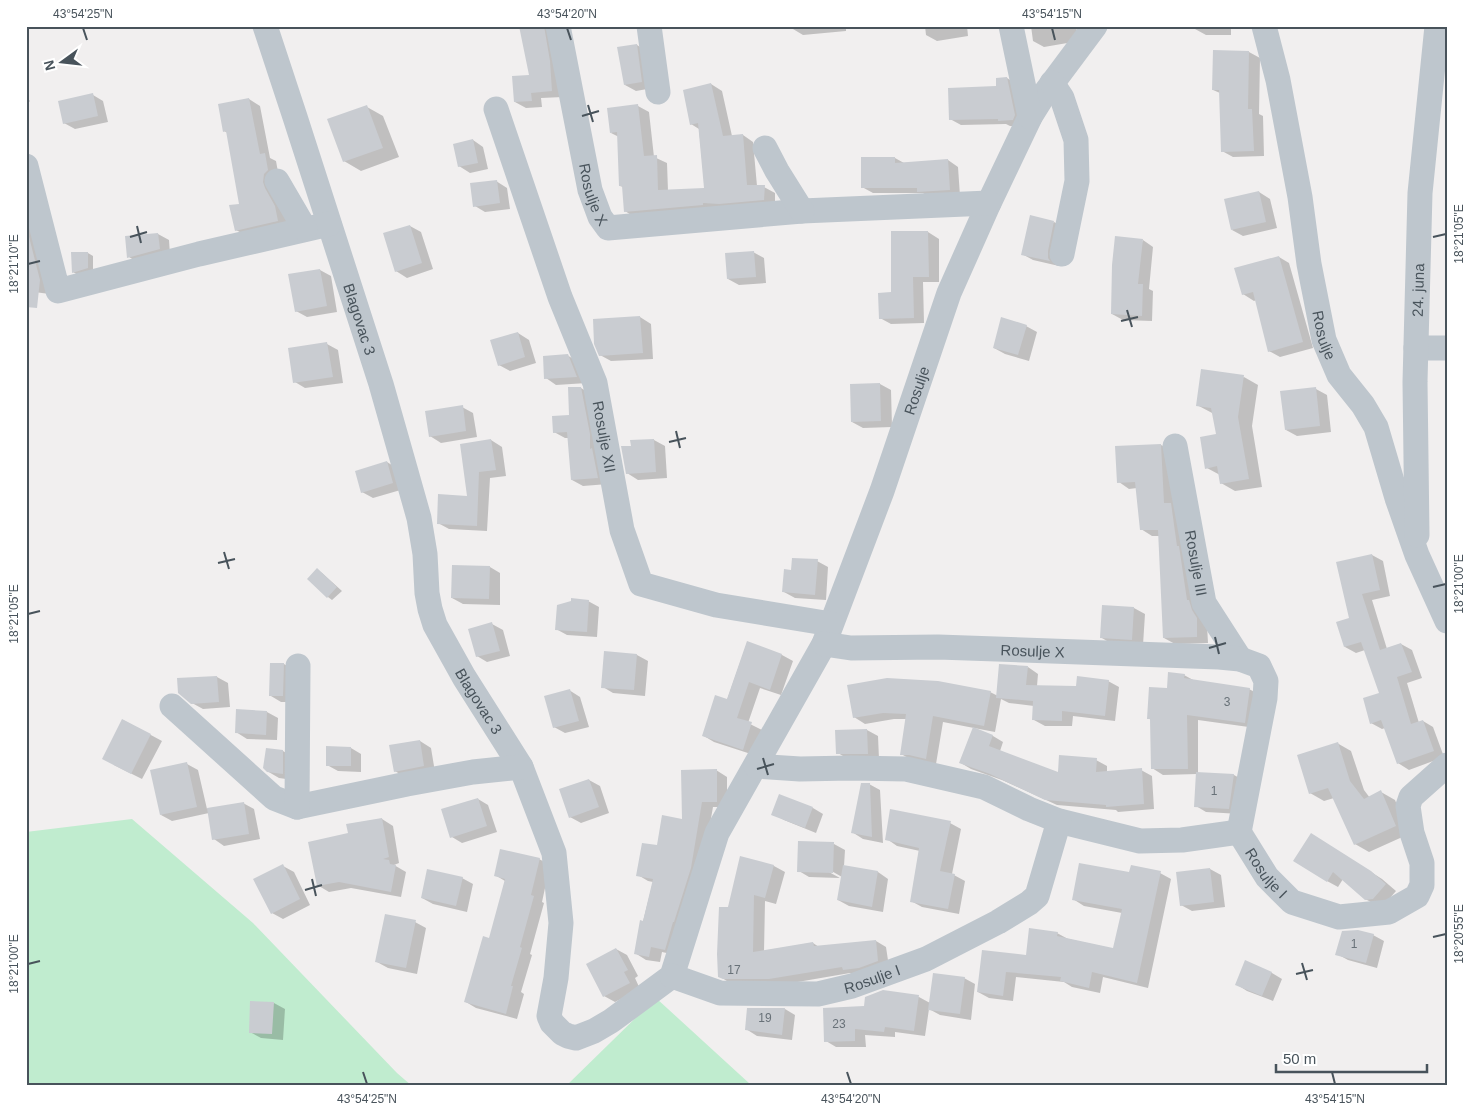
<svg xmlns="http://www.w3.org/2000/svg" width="1473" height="1112" viewBox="0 0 1473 1112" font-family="Helvetica,sans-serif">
<rect width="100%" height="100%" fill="#f1efef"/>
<path fill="#c0eccf" d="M132,819L253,923L397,1073L412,1086H26V832Z
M656,998L750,1084L748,1086H566Z"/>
<path fill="#0003" d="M520,26H556L563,97L541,98L542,107L526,108L515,102L531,76Z
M788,26H846V31L803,35Z
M925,26H967L968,36L937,41L926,35Z
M1031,26H1076L1079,41L1044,47L1033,41Z
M1195,26H1231V35H1206L1195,29Z
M637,45L648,52L653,88L636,91L625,85Z
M1249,52L1260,58L1259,114L1263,116L1264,156L1233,157L1222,151L1220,93L1213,90Z
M1007,78L1018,85L1023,126H1010L1006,124L961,125L950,119L998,88Z
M711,84L722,91L732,136L743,135L753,142L757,186L764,187L775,193V206L636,218L625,211L623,187L620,186L619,137L611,133L638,106L649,112L654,157L667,163L668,191L705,189L699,129L691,124Z
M93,95L103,101L108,122L75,129L64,123Z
M26,97L30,101L26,105Z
M249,99L260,106L270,158L276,161L288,227L247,236L236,230L240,205L228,133L224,131Z
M367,107L383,116L399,157L361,171L344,161Z
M473,140L483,147L488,169L470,173L459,166Z
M895,158L904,163L948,160L958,167L960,196L929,197L923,193H873L862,187Z
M496,181L507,188L510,209L485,212L475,206Z
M1259,192L1270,199L1277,228L1243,236L1232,230Z
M26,214L50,294L26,291Z
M1054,222L1065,228L1059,266L1033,260L1022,254Z
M410,226L421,232L433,269L407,278L396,271Z
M928,232L939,239V282H923L924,323L891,324L880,318L892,293Z
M158,234L169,240L170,255L139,263L129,257Z
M1143,240L1153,247L1149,289L1153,291L1152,321L1123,320L1112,314Z
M753,252L764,258L766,283L739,285L728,279Z
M88,253L93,256V271L78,275L73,272Z
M1279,257L1289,263L1313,348L1280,357L1269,351L1256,300L1254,301L1243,294Z
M320,270L331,276L337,312L307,317L296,311Z
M640,317L651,324L653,359L611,361L600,355L594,320Z
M1026,326L1037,332L1029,361L1005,354L994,348Z
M518,333L529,340L536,363L510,371L499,365Z
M327,344L338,350L343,383L305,388L295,382Z
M567,355L578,362L587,383L556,385L546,378Z
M1244,377L1258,385L1252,426L1262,487L1235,491L1221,483L1220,475L1207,468L1217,435L1214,414L1197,405Z
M880,384L891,390L892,427L863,428L852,422Z
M581,388L592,395L608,484L583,486L572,480L569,438H565L554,432L570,416Z
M1316,389L1327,395L1331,432L1297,436L1286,430Z
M462,407L473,413L477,437L441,443L430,436Z
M491,440L502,447L506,476L490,478L487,531L449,529L438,523L468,497Z
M654,440L665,446L667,478L638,480L627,473L632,447Z
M1161,445L1172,451L1207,625L1208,643L1175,644L1164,638L1160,536H1152L1141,529L1137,488L1129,489L1119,482Z
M387,462L398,469L404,489L373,498L362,492Z
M1372,555L1383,561L1390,596L1372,600L1387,649L1401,644L1412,650L1422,678L1407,683L1419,723L1423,721L1433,727L1444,757L1409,770L1398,763L1385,728L1382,729L1371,723L1381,694L1365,650L1356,653L1345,647L1351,619Z
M817,561L828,567L826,600L795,598L784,592L792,571Z
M490,567L500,573V605L463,604L452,598Z
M317,570L322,573L342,591L332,600L328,597Z
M588,601L599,607L597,637L567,635L556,629Z
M1134,608L1145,614L1143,645L1112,644L1102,638Z
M492,624L503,630L510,656L487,662L477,656Z
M747,643L782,655L793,661L781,695L760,688L748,723L762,730L754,755L714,742L704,736L727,700Z
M605,652L637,655L648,661L645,696L613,693L603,687Z
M271,664H284L295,671L294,702H281L271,696Z
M1028,667L1038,674L1037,686L1077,687L1108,681L1119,687L1115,721L1073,716L1072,726H1045L1034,720V706L1009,703L1001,699L995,732L974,728V729L993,736L1003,742L1000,751L1059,774L1096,760L1107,766V772L1141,770L1152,776L1154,809L1118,812L1116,810L1057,805L1002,780L971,769L961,763L974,728L943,722L936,764L912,760L901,754L907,719H894L865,724L854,717L990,692L998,696Z
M1184,675L1195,681L1249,689L1260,695L1256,728L1198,720V773L1234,775L1245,781L1240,814L1206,812L1196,806L1197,774L1163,775L1152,768L1151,720L1148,718L1168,690Z
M217,677L228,683L230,707L203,709L192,703Z
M569,690L580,697L589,727L565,733L554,727Z
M267,712L278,718L277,740L247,739L236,732Z
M123,720L162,741L142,779L114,765Z
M867,730L878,736L879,759H848L838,753L837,731Z
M420,741L431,748L435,772L406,778L395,771Z
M1337,743L1351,751L1364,790L1370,798L1381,792L1395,800L1409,834L1369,852L1355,844L1334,798L1324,801L1310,793Z
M351,748L361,754V772L338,771L327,765Z
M283,751L294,758L293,780L279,778L267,771Z
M187,764L198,770L207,809L243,803L254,809L260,839L224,846L214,839L209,813L172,821L161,815Z
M716,770L727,777V807H713L701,875L676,955L662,952L660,962L646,960L635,953L653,882L648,881L638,875L658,847L683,820Z
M589,780L600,786L609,813L581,823L570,817Z
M869,784L880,790L883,843L863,839L852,832Z
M478,799L488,805L497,832L462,843L452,837Z
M813,808L823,814L816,833L784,820L773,814Z
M382,819L393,826L399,863L394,865L406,872L401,897L351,888L329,892L319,886L349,834Z
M950,823L961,829L952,874L965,881L959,914L922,907L911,901L920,851L897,846L887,839Z
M1322,841L1382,879L1396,891L1384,905H1377L1365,899L1343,879L1338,887L1327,881Z
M834,844L845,850L844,866L878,872L888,879L883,912L849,906L838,900L842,877L828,869L827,871L840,878L809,877L799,871Z
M741,858L774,866L785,872L776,904L765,901L764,952L813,943L819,947L876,941L886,947L889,967L855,975L850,973L780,985L730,983L719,976L728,909Z
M539,859L550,865L542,902L544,903L530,954L532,955L521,992L524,994L517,1019L476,1008L466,1002L490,940L505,881L495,875Z
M283,866L294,872L310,905L283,919L272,913Z
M1210,869L1221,875L1225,907L1192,911L1181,905Z
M1160,873L1171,879L1148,988L1103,977L1100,993L1072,987L1064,982L1016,977L1013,1001L989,998L978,992L1057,933L1068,939L1114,949L1122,913L1084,906L1073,899L1130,874Z
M462,878L473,884L467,912L433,904L422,898Z
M415,922L426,928L417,974L388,968L377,962Z
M1373,935L1384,941L1377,968L1348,960L1337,954Z
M616,949L627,955L638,976L635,978L640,989L615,1002L604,996Z
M1246,962L1272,973L1282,979L1273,1001L1247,991L1236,984Z
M964,978L975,984L971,1020L940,1015L929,1009L925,1036L895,1032V1037L865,1035L866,1047H836L826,1041L865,1007L919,997L930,1003Z
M274,1003L285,1009L283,1040L261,1038L250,1032Z
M785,1009L795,1015L792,1040L757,1036L746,1029Z"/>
<path fill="#c9ccd1" d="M519,26H544L550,61L552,91L531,93L532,101L514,102L512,76L529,75Z
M637,44L642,82L624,85L617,47Z
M1213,50L1249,51L1248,109H1252L1254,151L1221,152L1219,90H1212Z
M1007,77L1015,115L1013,120L998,121V119L949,120L948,88L996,86V78Z
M711,83L723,136L743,134L747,185H765L764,200L719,204L703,203V205L624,212L622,186H619L617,132L610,133L607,108L638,104L644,156L657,155L658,190L704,188L698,123L690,125L683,90Z
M93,93L98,116L63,124L58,101Z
M249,98L260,154L265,153L268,170L264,174L263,182L265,188L275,206L278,221L235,231L229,205L239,204L226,131L223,132L218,104Z
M367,105L383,148L343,162L327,119Z
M473,139L478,163L458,167L453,144Z
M861,157H895V163L948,159L950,190L917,192V188H861Z
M497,180L500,203L473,207L470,183Z
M1259,191L1266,222L1231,230L1224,199Z
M1030,215L1054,221L1048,251V258L1050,261L1021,255Z
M26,225L40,280L37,308L26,307Z
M410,225L422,263L395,272L383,233Z
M891,231H928L929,277H913L914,318L879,319L878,293L891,292Z
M158,233L160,249L127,258L125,236Z
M1115,236L1143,239L1138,284H1143L1142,316L1111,314L1112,265Z
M754,251L756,277L727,279L725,253Z
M71,252H88V268L72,273Z
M1279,256L1303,342L1268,352L1253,292L1242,295L1234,268Z
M320,269L327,306L295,312L288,274Z
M640,316L643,353L599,356L594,344L593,319Z
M1001,317L1027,325L1018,355L993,348Z
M518,332L525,357L498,366L490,340Z
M327,342L333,377L293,383L288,348Z
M568,354L577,377L544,379L543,356Z
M1201,369L1244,375L1238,417L1249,479L1220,484L1217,466L1205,469L1200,437L1216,434L1211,408L1196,406Z
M880,383L881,421L851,422L850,384Z
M568,387H581L590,434V449L592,448L598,478L571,480L567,432L553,433L552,416L569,415Z
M1316,387L1320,426L1285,430L1280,391Z
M463,405L466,431L429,437L425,411Z
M491,439L496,470L479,472L477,526L437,524L438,494L467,496L460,444Z
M654,439L656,472L626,474L621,446H631L630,440Z
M1161,444L1164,503H1171L1177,546H1179L1187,600H1189L1192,610L1197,618V637L1163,638L1158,530H1140L1135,482L1117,483L1115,446Z
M387,461L393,483L361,493L355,471Z
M1372,554L1380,590L1362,594L1380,650L1401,643L1412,672L1397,677L1411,724L1423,720L1434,751L1397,764L1381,720L1370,724L1363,698L1379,693L1361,642L1344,647L1336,622L1349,618L1336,562Z
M792,558L818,559L815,595L782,592L784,569L791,570Z
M452,565L490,566L489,599L451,598Z
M317,568L337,587L327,598L307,579Z
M571,598L589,600L587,632L555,630L557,605L571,601Z
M1102,605L1134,607L1132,640L1100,638Z
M492,622L500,651L476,657L468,629Z
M747,641L782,654L770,690L749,682L737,718L752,722L743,750L702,736L715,695L727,699Z
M604,651L637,654L634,690L601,688Z
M270,663H284L283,696H269Z
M999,664L1028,666L1026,685L1076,686L1077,676L1109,680L1105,716L1062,711V721L1032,720L1033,701L996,698Z
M1168,672L1185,674L1184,678L1250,688L1245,723L1187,715L1188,769H1151L1150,719H1147L1149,687L1167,688Z
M217,676L219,702L191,704L178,693L177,678Z
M887,678L938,681L991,691L984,726L933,716L926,759L909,755H900L906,714L883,713L853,718L847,685Z
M570,689L579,721L553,728L544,696Z
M236,709L267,711L266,735L235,733Z
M122,719L151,734L131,774L102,759Z
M973,727L993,735L989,746L1058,772L1059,755L1097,758L1096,772L1142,768L1144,804L1106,807V805L1045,800L990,774L959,763Z
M867,729L868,754H836L835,730Z
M420,740L424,766L394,772L389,745Z
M1338,742L1350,781L1364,799L1381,790L1396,826L1354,845L1328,788L1309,794L1297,755Z
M326,746L351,747V766H326Z
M266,748L283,750V774L267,772L263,768Z
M187,762L197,807L160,815L150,770Z
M717,769V802H702L691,868L674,922H673L665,950L651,947L649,957L634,954L640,920L643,921L653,879L636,876L642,843L657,845L662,815L682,819L681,770Z
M1196,772L1234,774L1229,809L1194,807Z
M589,779L599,807L569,818L559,789Z
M861,783H870L872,837L851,833Z
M779,794L813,807L805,828L771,815Z
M478,798L487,826L450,838L441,809Z
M244,802L249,834L212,840L207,808Z
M890,809L951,821L940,871L955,874L948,909L910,902L919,848L885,840Z
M382,818L389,857L383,859L389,860L390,864L396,865L391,892L339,882L317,886L308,842L348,833L346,824Z
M1311,833L1371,871L1386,884L1373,899L1365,900L1333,872L1327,882L1293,861Z
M798,841L834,842L833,873L797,872Z
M500,849L540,858L531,895L534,896L520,947L522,948L511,986H513L506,1014L464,1002L483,936L489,938L505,879L494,876Z
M740,856L774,865L765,898L754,895L753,952L813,942L814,946L876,940L878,961L859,968L843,970L842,967L769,979H723L718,977L717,954L719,907H728Z
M1079,863L1129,872L1131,865L1161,871L1137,983L1092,972L1089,988L1060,981L1061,977L1006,972L1003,996L977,992L982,950L1026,955L1029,928L1058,932L1057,936L1113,948L1122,909L1072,900Z
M283,864L300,899L271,914L253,879Z
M843,865L878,871L872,907L837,900Z
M1210,868L1214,902L1180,906L1176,872Z
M427,869L463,877L456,906L421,898Z
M385,914L416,920L406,968L375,962Z
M1358,930L1374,934L1366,963L1335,955L1342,931Z
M616,948L628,970L624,972L630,983L603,997L586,964Z
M1245,960L1272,972L1262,996L1235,985Z
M933,973L965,977L960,1014L928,1010Z
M883,990L919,995L914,1031L885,1027L884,1032L855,1029V1041L824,1042L823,1008L864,1006L865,997Z
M250,1001L274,1002L272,1034L249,1033Z
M747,1008H785L782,1035L745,1030Z"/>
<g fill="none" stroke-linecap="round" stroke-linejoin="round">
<g stroke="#bec6cd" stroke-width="25">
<path id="s1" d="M265,26L295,117L381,384L406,472L419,518L425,554L427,593L430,609L435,625L464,677L521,767L554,853L561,923L556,978L549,1016L552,1023L562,1033L568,1036L576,1038L594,1031L611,1021L672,976L717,833L824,644L882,491L949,293L989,203L1030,117L1045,93L1095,26"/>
<path id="s2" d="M558,26L590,190L600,217L608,228L802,211L989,203"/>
<path d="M649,26L658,92"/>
<path d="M1011,26L1030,117"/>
<path id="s3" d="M1264,26L1278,80L1300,197L1309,264L1324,340L1339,375L1363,405L1376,427L1397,498L1417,555L1447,621"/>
<path d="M1052,83L1062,98L1076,140L1077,181L1062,254"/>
<path id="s4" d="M496,109L560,297L595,383L622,530L641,584L716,605L831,624"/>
<path d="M765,148L777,171L802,211"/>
<path d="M26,166L58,291L199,254L329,224"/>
<path d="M277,181L305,229"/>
<path d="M1416,348H1447"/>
<path id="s5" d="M1175,446L1204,603L1240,659"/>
<path id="s6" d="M1417,535L1415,382L1420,193L1437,26"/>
<path id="s7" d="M824,644L851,648L938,647L1219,657L1240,659L1259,666L1266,681L1265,698L1239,832"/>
<path d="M172,706L274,798L297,807L407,784L473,772L521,767"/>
<path id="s8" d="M756,766L800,769L851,768L906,769L984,787L1029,809L1059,821L1140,841L1182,840L1239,832L1267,877L1292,902L1339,917L1389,912L1417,896L1422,885V863L1412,833L1408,806L1411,797L1447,765"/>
<path d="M297,807L298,666"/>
<path id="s9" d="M672,976L720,993L818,994L852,986L926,959L998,922L1029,903L1037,896L1059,821"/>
</g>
</g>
<path fill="none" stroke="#48535b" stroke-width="2" d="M83,28L87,40M567,28L571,40M1052,28L1055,40M588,105L593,122M582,116L599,111M137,226L141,243M130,237L147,232M1433,237L1446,234M28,264L40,261M1127,310L1132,327M1121,321L1138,317M676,431L680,448M669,442L686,438M224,552L229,569M218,563L235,559M1433,587L1446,584M28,614L40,611M1215,637L1219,654M1209,648L1226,643M763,758L768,775M757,769L774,764M312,879L316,896M305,890L322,885M1433,937L1446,934M1302,963L1307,980M28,964L40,961M1296,974L1313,970M363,1072L367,1084M847,1072L851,1084M1332,1072L1335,1084"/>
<g text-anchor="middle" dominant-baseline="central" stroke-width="4" stroke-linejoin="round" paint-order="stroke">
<g font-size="12" fill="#687178">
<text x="1227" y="702">3</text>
<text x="1214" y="791">1</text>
<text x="1354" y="944">1</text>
<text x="734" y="970">17</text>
<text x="765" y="1018">19</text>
<text x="839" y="1024">23</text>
</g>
<g font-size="15" fill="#48535b" stroke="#fff">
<text stroke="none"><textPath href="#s2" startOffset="172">Rosulje X</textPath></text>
<text stroke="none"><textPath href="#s6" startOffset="245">24. juna</textPath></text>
<text stroke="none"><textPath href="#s1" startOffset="308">Blagovac 3</textPath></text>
<text stroke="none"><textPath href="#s3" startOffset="315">Rosulje</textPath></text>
<text stroke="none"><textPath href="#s1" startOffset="1835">Rosulje</textPath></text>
<text stroke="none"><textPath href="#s4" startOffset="346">Rosulje XII</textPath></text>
<text stroke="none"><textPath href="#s5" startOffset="119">Rosulje III</textPath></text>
<text stroke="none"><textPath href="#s7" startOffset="209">Rosulje X</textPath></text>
<text stroke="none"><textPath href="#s1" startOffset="712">Blagovac 3</textPath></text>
<text stroke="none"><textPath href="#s8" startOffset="545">Rosulje I</textPath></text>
<text stroke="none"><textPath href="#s9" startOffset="205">Rosulje I</textPath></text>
</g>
</g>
<rect width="1473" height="1112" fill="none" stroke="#ffffff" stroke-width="55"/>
<g transform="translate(62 62) rotate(255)" stroke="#ffffff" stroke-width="4" paint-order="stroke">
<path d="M0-4L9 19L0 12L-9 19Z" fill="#48535b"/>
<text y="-8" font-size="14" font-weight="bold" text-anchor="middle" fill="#48535b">N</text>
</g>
<path d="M1276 1064v8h151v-8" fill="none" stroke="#48535b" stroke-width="2.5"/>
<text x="1283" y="1064" font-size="15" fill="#48535b" stroke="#ffffff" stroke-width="4" paint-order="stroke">50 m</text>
<rect x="28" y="28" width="1418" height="1056" fill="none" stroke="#48535b" stroke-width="2"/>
<g font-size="12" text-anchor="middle" fill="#48535b">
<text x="83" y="18">43°54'25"N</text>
<text x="567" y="18">43°54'20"N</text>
<text x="1052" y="18">43°54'15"N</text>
<text transform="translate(1459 234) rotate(-90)" y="4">18°21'05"E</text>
<text transform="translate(14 264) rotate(-90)" y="4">18°21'10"E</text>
<text transform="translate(1459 584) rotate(-90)" y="4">18°21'00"E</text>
<text transform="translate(14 614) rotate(-90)" y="4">18°21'05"E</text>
<text transform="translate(1459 934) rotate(-90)" y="4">18°20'55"E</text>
<text transform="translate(14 964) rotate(-90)" y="4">18°21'00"E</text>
<text x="367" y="1103">43°54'25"N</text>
<text x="851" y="1103">43°54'20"N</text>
<text x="1335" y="1103">43°54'15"N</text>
</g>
</svg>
